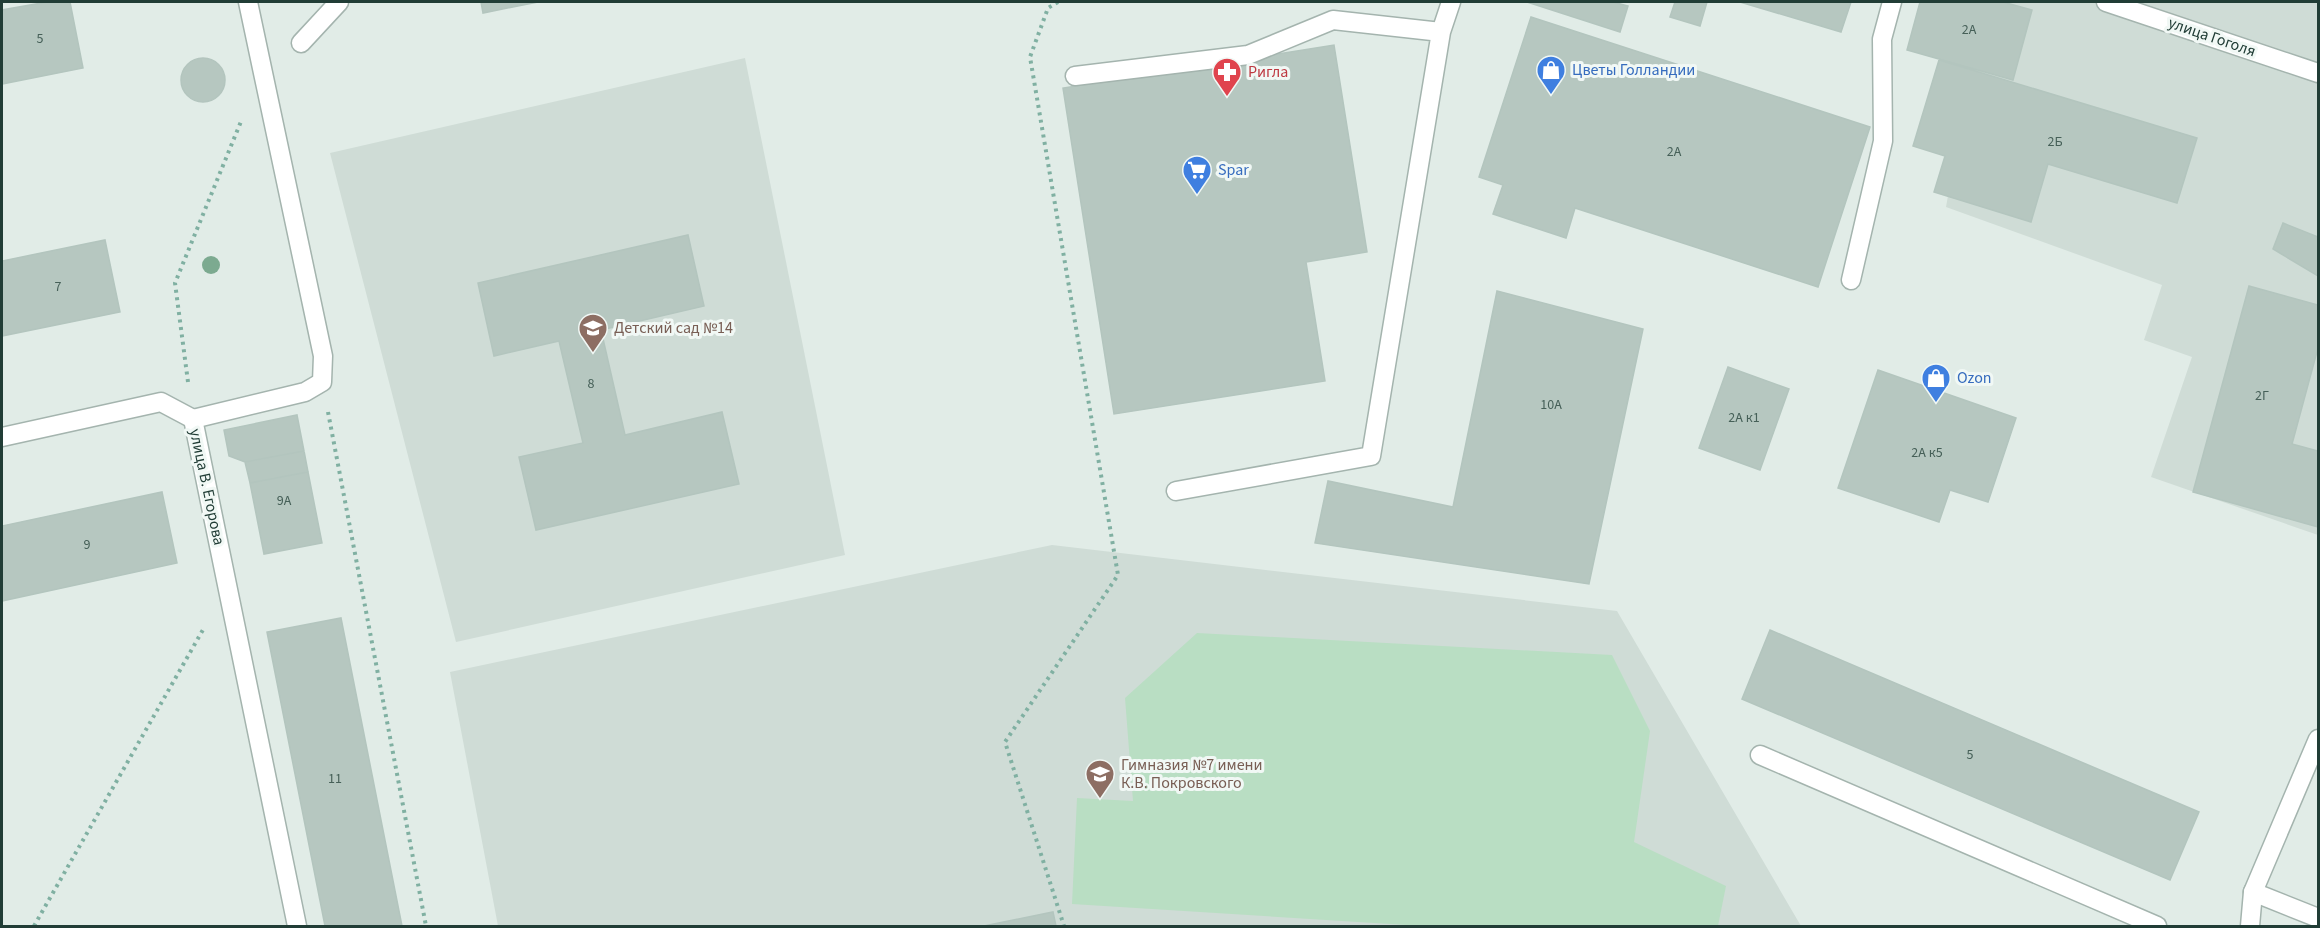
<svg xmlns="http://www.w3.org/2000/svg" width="2320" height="928" viewBox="0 0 2320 928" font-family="'Source Sans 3',sans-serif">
<rect width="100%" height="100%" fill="#e1ece7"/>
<path fill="#cfdcd6" d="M1982,2H2318V535L2151,477L2192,357L2144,340L2162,285L1946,207Z
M745,58L845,555L456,642L330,153Z
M1052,545L1617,611L1801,926H498L450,672Z"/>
<path fill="#b9dec3" d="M1197,633L1612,655L1650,731L1634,842L1726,886L1718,926H1422L1072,904L1077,798L1133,801L1125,698Z"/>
<path fill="#b6c7c0" stroke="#b3c5be" stroke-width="1.5" d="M47,2H70L83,68L2,84V10Z
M481,2H538L483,13Z
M1527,2H1613L1628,6L1620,32Z
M1675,2H1707L1700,26L1670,17Z
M1740,2H1851L1841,32Z
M1920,2H2003L2032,10L2013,80L1907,50Z
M1531,17L1870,127L1818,287L1575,208L1566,238L1493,214L1503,185L1479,177Z
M1334,45L1367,252L1306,262L1325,381L1114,414L1063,88Z
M181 80a22 22 0 1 1 44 0a22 22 0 1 1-44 0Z
M1939,60L2197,138L2177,203L2048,164L2031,222L1934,192L1945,156L1913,146Z
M2283,223L2318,237V276L2273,249Z
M688,235L704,306L601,330L625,435L722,412L739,484L536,530L519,457L583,443L559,341L494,356L478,283Z
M105,240L120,312L2,336V261Z
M2249,286L2318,305V348L2292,444L2318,451V527L2193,492Z
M1497,291L1643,329L1589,584L1315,543L1328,481L1453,507Z
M1728,367L1789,389L1760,470L1699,448Z
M1878,370L2016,418L1988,502L1950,490L1939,522L1838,488Z
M297,415L304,451L245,462L229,456L224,430Z
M304,451L308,472L250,483L245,462Z
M308,472L322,543L264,554L250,483Z
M162,492L177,563L2,601V526Z
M341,618L402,926H325L267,632Z
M1770,630L2199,812L2170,880L1742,699Z
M1053,912L1056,926H984Z"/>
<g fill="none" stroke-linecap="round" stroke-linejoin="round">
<g stroke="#a4b4ae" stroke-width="21">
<path id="service" d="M301,43L339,2
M1075,76L1248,55L1333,20L1441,32L1451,2
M1851,280L1883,141L1882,39L1892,2
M2,437L161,402L193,419
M1176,491L1371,456L1441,32
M1760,755L2157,926
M2253,892L2318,918"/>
</g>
<g stroke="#a4b4ae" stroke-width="21">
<path id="minor" d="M248,2L323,356L322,382L305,392L193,419L297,926
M2106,2L2318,73
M2250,926L2253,892L2318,739"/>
</g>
<path stroke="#80b0a2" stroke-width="4" stroke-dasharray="3 4.5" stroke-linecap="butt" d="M1058,2L1048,8L1030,57L1118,575L1005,742L1064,926
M188,382L175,283L242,119
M328,412L426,926
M2317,440H2318
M34,926L204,628"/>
<use href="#service" stroke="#fff" stroke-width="18"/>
<use href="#minor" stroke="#fff" stroke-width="18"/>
</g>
<circle fill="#7caa90" cx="211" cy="265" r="9"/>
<defs>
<g id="shop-pin" transform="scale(1.5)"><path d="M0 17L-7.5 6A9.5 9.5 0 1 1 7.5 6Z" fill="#3f7fe0" stroke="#f1f8f5"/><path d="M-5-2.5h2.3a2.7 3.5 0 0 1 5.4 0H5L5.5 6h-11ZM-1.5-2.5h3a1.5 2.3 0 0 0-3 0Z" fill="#fff"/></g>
<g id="pharmacy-pin" transform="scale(1.5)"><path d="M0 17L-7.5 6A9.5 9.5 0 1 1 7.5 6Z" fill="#e0444e" stroke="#f1f8f5"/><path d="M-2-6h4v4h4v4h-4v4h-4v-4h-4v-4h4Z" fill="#fff"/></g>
<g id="supermarket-pin" transform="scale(1.5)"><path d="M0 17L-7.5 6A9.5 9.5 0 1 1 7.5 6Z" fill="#3f7fe0" stroke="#f1f8f5"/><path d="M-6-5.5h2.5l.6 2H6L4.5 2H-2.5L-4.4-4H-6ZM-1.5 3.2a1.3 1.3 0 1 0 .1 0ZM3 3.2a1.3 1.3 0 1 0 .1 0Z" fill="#fff"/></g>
<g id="school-pin" transform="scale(1.5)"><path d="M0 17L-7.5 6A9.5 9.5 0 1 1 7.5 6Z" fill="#8d6e63" stroke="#f1f8f5"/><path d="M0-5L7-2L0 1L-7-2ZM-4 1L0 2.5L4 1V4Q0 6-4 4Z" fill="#fff"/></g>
</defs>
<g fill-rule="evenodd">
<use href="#shop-pin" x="1551" y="70"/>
<use href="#pharmacy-pin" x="1227" y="72"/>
<use href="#supermarket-pin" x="1197" y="170"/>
<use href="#school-pin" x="593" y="328"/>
<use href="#shop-pin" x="1936" y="378"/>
<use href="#school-pin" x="1100" y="774"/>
</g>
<g text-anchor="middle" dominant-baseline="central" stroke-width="6" stroke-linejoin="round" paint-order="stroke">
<g font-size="14" fill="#466058">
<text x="1969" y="30">2А</text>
<text x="40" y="39">5</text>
<text x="2055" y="142">2Б</text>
<text x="1674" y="152">2А</text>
<text x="58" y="287">7</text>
<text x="591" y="384">8</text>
<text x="2262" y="396">2Г</text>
<text x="1551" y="405">10А</text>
<text x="1744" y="418">2А к1</text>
<text x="1927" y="453">2А к5</text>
<text x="284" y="501">9А</text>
<text x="87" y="545">9</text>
<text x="1970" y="755">5</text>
<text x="335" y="779">11</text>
</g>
<g font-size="16" fill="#213d36" stroke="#f1f8f5">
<text transform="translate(2212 37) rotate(19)">улица Гоголя</text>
<text transform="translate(207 487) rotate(78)">улица В. Егорова</text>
</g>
<g font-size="16" fill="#366cbe" stroke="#f1f8f5" text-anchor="start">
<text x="1572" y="70">Цветы Голландии</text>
<text x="1218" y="170">Spar</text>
<text x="1957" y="378">Ozon</text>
</g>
<g font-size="16" fill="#be3a42" stroke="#f1f8f5" text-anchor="start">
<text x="1248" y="72">Ригла</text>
</g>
<g font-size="16" fill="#785e54" stroke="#f1f8f5" text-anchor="start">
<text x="614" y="328">Детский сад №14</text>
<text x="1121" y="765">Гимназия №7 имени<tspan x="1121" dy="18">К.В. Покровского</tspan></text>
</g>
</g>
<rect width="2320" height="928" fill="none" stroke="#213d36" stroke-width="6"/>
</svg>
